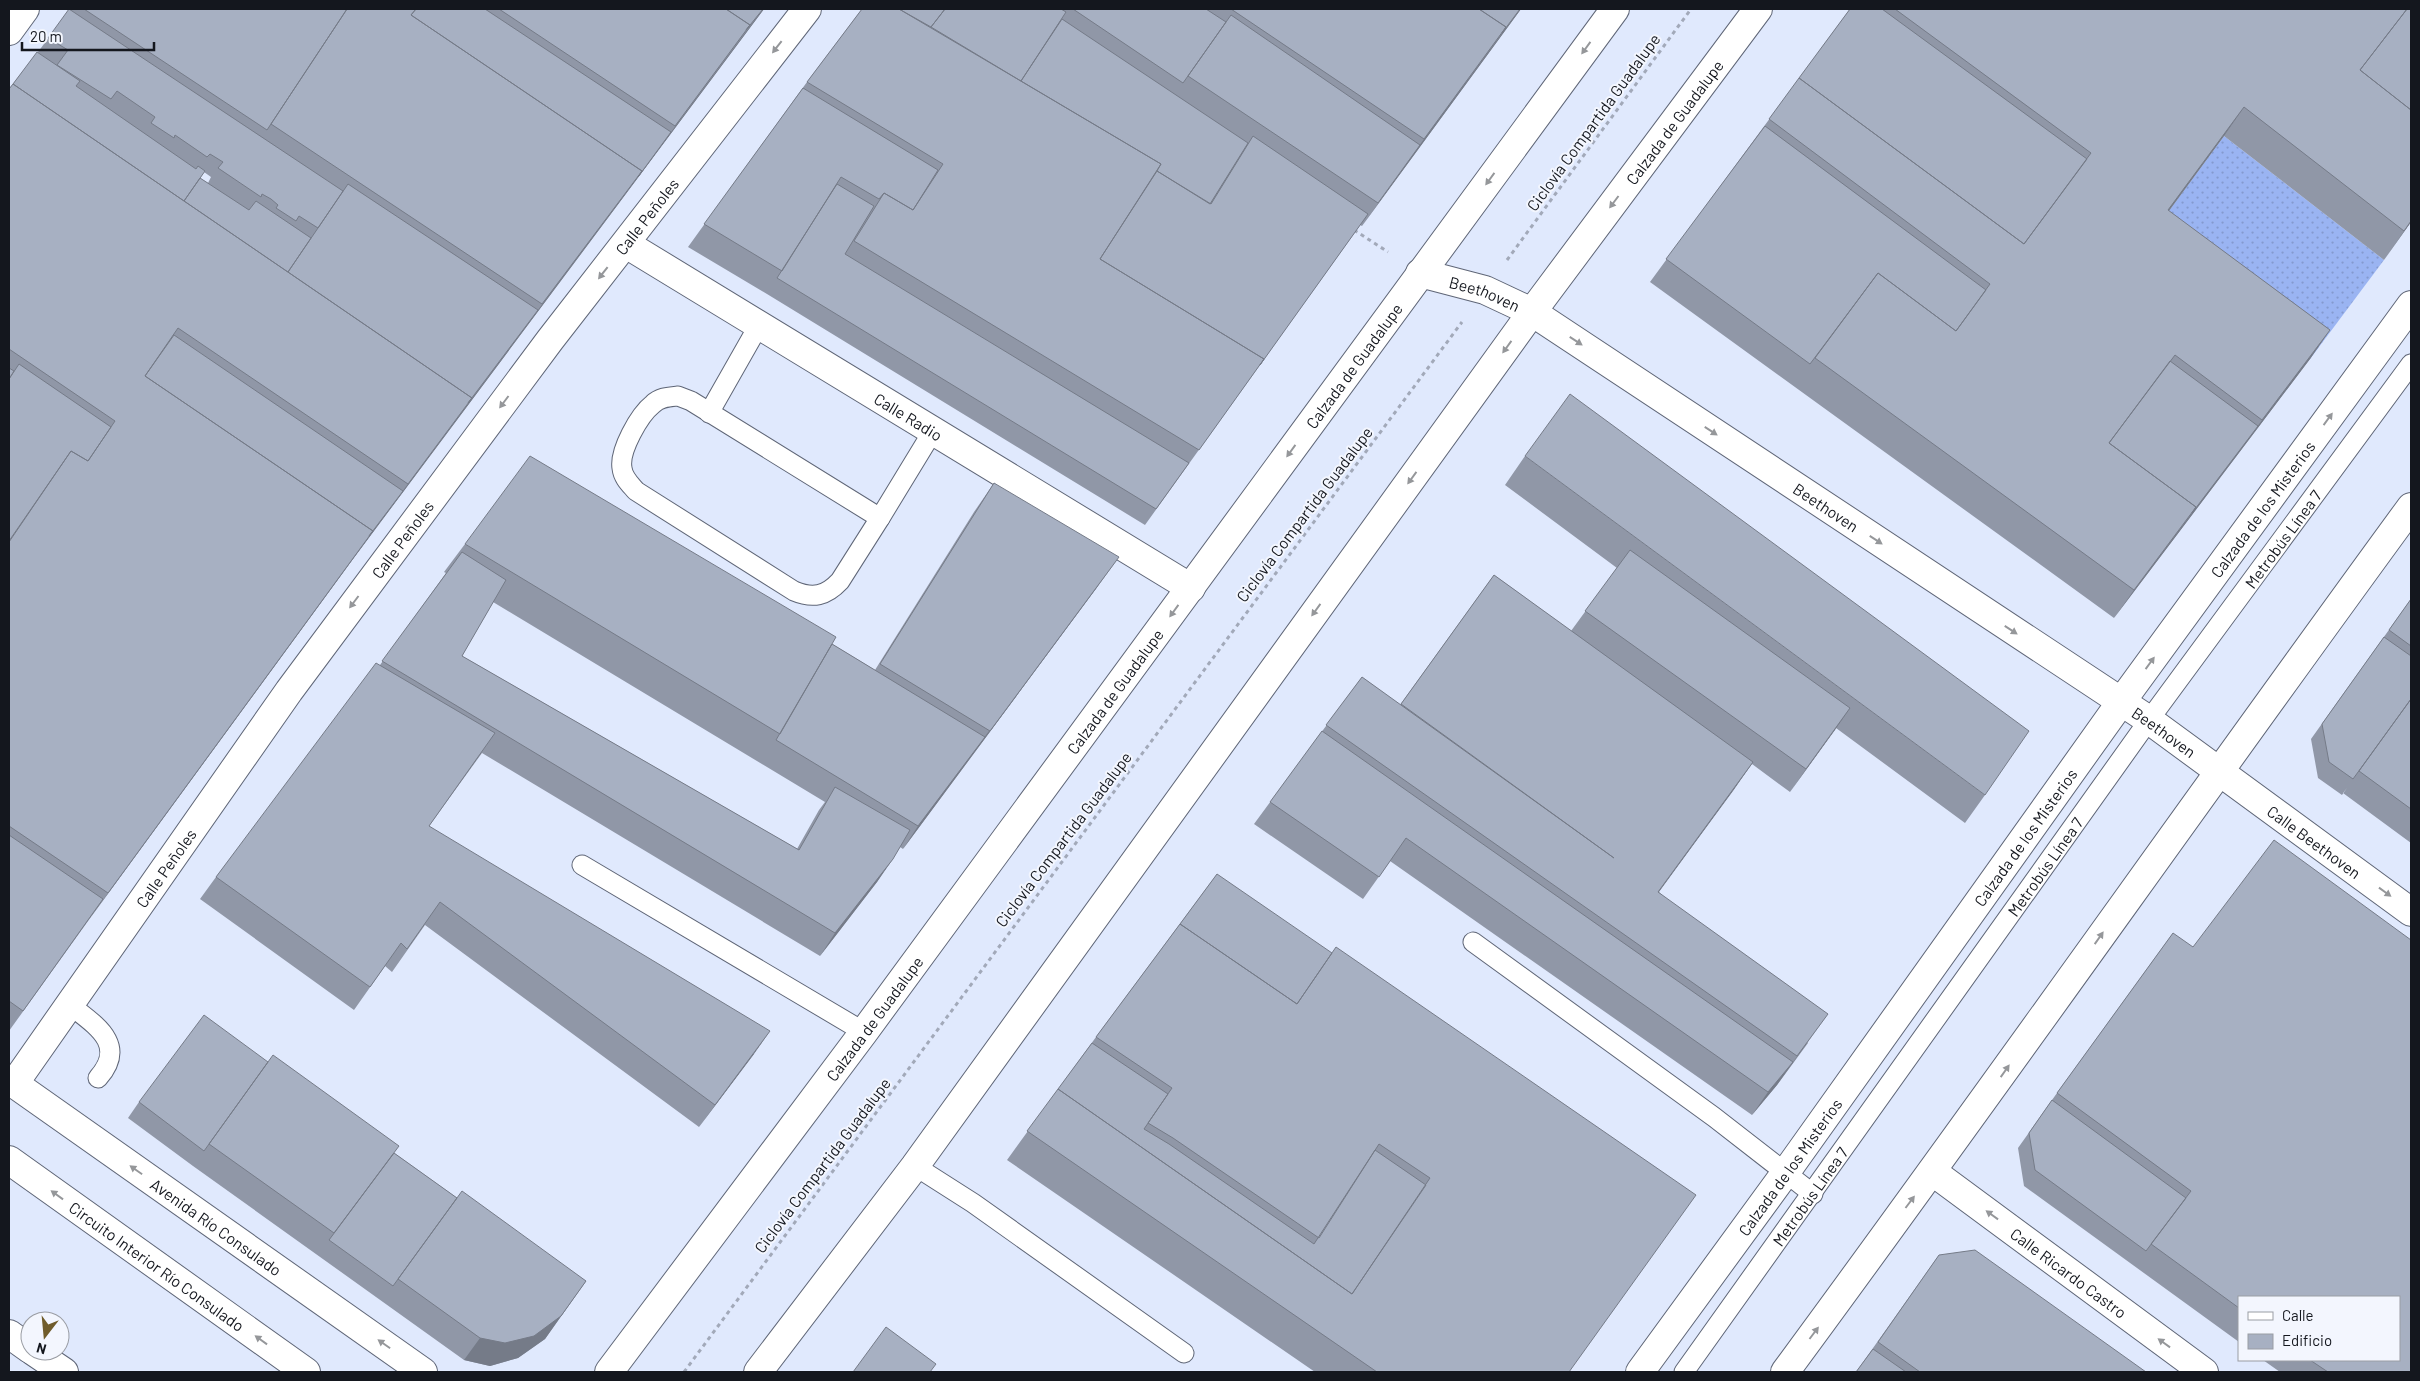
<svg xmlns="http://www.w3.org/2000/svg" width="2420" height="1381" viewBox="0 0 2420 1381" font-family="Barlow,sans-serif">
<defs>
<pattern id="grass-dots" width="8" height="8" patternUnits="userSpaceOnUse" patternTransform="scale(1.25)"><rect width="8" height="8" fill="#9ab4f2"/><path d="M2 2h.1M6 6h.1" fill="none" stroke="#849acf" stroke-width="1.8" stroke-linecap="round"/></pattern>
</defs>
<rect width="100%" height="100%" fill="#e0e9fd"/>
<path fill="url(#grass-dots)" d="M2224,136L2384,260L2310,359L2148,239Z"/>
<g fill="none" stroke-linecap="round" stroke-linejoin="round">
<g stroke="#5f6677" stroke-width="21">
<g id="lane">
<path d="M678,396L691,401L880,518L840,581C826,596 813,599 794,591L636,491C630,484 623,478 622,468C619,451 639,415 653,404C660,397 669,397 678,396Z"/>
<path d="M709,413L759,325"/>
<path d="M880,518L933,431"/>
<path d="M582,865L864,1032"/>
<path d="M1473,942L1714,1117L1813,1194"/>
<path d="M70,1005C95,1025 128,1044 98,1078"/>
<path d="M915,1166L973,1203L1184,1353"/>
<path id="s1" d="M1684,1372L2149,720L2411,364"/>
</g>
</g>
<g stroke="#5f6677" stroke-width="30">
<g id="street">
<path d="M9,31L25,9"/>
<path id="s2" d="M626,244L1191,588"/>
<path id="s3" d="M1420,273L1485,290L1532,312L2149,720L2411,912"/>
<path id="s4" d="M14,1084L289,691L550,340L807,9"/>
<path id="s5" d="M1933,1172L2204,1372"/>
<path id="s6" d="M1640,1372L1786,1172L2121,702L2411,305"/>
</g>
</g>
<g stroke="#5f6677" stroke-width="30">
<g id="secondary">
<path id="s7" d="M9,1080L423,1372"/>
<path id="s8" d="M609,1372L864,1032L1615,9"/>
<path id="s9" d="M758,1372L915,1166L1532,312L1758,9"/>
<path d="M1785,1372C1996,1086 2201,794 2411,507"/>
</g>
</g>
<g stroke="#5f6677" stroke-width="30">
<g id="highway">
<path id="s10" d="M9,1160L306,1372"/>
<path d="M9,1334L30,1349"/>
<path d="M33,1351L64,1372"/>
</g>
</g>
<path stroke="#a2a9b9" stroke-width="3" stroke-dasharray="4 4" stroke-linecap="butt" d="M1354,230L1388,252
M1507,260L1691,9
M684,1372L1462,322"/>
<use href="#lane" stroke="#fff" stroke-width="19"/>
<use href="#street" stroke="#fff" stroke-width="28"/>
<use href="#secondary" stroke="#fff" stroke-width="28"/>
<use href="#highway" stroke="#fff" stroke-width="28"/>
</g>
<path fill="#9097a7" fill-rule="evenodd" d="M70,9H764L353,559L88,921L9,1031V542L45,488L9,541V89L38,52ZM204,172L211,177L208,183L200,178Z
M862,9H1521L1362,226L1360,225L1145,525L767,294L688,247L807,82Z
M1850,9H2411V222L2384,260L2224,136L2169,211L2330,330L2310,359L2114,618L1650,282Z
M1525,456L1985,795L1965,823L1836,728L1790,792L1752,764L1659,892L1808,1043L1777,1085L1752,1115L1390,861L1363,899L1254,824L1362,677L1400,705L1494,575L1571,631L1617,568L1505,485Z
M994,483L1098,586L903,849L900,847L877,882L820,956L482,753L429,826L754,1054L699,1127L425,925L392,972L385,966L354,1010L200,899L216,877L380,665L446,573L444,572L465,544L832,644L875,670L974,512ZM493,602L825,802L819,810L797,849L462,656Z
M2411,599V843L2343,793L2347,788L2342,795L2318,778L2311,739Z
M1217,874L1569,1372H1315L1007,1160L1096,1037Z
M2173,933L2411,1372H2280L2263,1360H2399L2239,1297V1342L2024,1186L2018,1148L2057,1093Z
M139,1102L394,1153L457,1198L586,1281L545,1339L518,1358L490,1366L464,1360L193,1166L128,1118Z
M1939,1255L2146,1372H1856Z"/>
<path fill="#757b88" d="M763,9H764L353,559L88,921L9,1031L108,893L369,536Z
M1520,9H1521L1362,226L1424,139Z
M2244,107L2224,136L2148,239L2168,210Z
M1368,214L1352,236L1178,479Z
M2411,221V222L2384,260Z
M2330,330L2310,359L2114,618L2134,590Z
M1119,557L1098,586L903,849L918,826Z
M1850,708L1835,730L1790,792L1806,769Z
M1753,762L1733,791L1638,920L1658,892Z
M893,859L877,882L820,956L835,933Z
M1828,1014L1777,1085L1752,1115L1768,1092L1793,1062Z
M770,1031L754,1054L699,1127L715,1105Z
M586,1281L545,1339L518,1358L490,1366L464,1360L480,1338Z"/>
<path fill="#a7b0c2" stroke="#757b88" d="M69,9L343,191L318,228L299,216L296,221L276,208L278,205L271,199L262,194L261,197L218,168L223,162L210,154L207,157L175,135L174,138L151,123L155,117L117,91L111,99L57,65L68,50L48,38Z
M84,9H347L267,130Z
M347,9H416L411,15L642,171L542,304L271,124Z
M416,9H485L671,132L638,177L642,171L411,15Z
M499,9H726L750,25L675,126Z
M726,9H763L746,30L750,25Z
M862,9H899L1161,164L1100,259L1264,359L1199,450L854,241L884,193L913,210L943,164L807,82Z
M899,9H945L931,27Z
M945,9H1061L1066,12L1021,81L931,27Z
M1073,9H1206L1226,22L1183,83Z
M1231,9H1479L1506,27L1424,139Z
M1479,9H1520L1502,33L1506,27Z
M1850,9H1882L2087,159L2024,244L1799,78Z
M1895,9H2407L2360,70L2411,110V221L2404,231L2244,107L2168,210L2330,330L2262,420L2175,355L2109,443L2196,507L2134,590L1815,358L1878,273L1956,331L1990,284L1769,119L1799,78L2024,244L2091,153Z
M2407,9H2411V110L2360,70Z
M1231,15L1420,145L1378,203L1188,76Z
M1062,19L1248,143L1210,204L1157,171L1161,164L1021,81Z
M37,52L80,81L76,86L196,169L198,166L205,171L184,201L13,84Z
M13,84L472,398L408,484L178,328L145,376L373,531L108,893L9,826V542L71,451L88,461L115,421L9,349V89Z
M803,88L938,170L913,210L884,193L879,199L841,177L782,271L704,224Z
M1765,126L1986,290L1956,331L1878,273L1810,364L1666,259Z
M1253,136L1368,214L1260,365L1264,359L1100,259L1157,171L1211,204Z
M200,178L249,210L256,201L311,238L288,272L184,201Z
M348,184L538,310L468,403L472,398L288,272Z
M837,184L874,206L845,254L1189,463L1156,509L777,278Z
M174,335L403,491L369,536L373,531L145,376Z
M2170,361L2258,426L2192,513L2196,507L2109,443Z
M19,364L111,427L88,461L71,451L9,541V379Z
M9,368L14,371L9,379Z
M1570,394L2029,731L1985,795L1525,456Z
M530,456L836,637L780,734L465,544Z
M994,483L1119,557L990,731L880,664Z
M1630,550L1850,708L1806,769L1585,611Z
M462,552L506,580L462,656L799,850L835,787L910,830L893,859L835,933L382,661Z
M1494,575L1753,762L1658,892L1828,1014L1797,1056L1326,725L1362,677L1614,858L1401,704Z
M2411,599V646L2389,630Z
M2384,637L2411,656V699L2353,779L2329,762L2322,724Z
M832,644L985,737L918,826L776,740Z
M376,663L495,733L429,826L770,1031L715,1105L440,902L407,949L401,943L370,987L216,877Z
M2411,699V809L2359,771Z
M1322,731L1793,1062L1768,1092L1406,838L1379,877L1270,802Z
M9,835L103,899L23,1011L9,1001Z
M2274,840L2411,940V1372H2328L2310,1360H2399V1297H2239V1308L2151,1244L2191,1191L2057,1093L2173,933L2193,947Z
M1217,874L1332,953L1297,1004L1180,924Z
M1180,924L1297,1004L1336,947L1696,1195L1569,1372H1377L1027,1131L1058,1089L1352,1294L1430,1178L1379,1144L1319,1238L1173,1138L1148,1123L1172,1088L1096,1037Z
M204,1015L268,1062L204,1151L139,1102Z
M1092,1043L1168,1094L1144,1129L1169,1144L1314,1244L1375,1150L1426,1185L1352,1294L1058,1089Z
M273,1055L399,1146L334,1233L209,1144Z
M2052,1100L2186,1198L2146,1251L2035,1170L2029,1133Z
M394,1153L457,1198L393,1286L329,1240Z
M462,1191L586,1281L561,1316L534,1336L505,1343L480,1338L398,1279Z
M1975,1250L2146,1372H1920L1878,1342L1939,1255Z
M886,1327L936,1364L930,1372H853Z
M1873,1349L1906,1372H1856Z"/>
<defs><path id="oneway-solid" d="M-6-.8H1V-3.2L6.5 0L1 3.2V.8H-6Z" transform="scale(1.25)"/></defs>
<g fill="#95979a">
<use href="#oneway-solid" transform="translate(777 47) rotate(128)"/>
<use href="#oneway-solid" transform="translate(1586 48) rotate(126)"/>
<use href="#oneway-solid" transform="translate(1490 179) rotate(126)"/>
<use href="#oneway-solid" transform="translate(1614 202) rotate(127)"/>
<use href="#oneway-solid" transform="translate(603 273) rotate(128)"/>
<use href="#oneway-solid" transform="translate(1576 341) rotate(33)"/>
<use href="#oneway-solid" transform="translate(1507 347) rotate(126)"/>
<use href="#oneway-solid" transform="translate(504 402) rotate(127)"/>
<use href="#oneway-solid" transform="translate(2328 419) rotate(-54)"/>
<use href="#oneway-solid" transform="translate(1711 431) rotate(33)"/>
<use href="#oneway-solid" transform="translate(1291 451) rotate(126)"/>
<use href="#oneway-solid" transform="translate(1412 478) rotate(126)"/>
<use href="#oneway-solid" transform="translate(1876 540) rotate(33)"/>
<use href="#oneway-solid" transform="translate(354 602) rotate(127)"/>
<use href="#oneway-solid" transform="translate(1316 610) rotate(126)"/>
<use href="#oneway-solid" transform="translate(1174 611) rotate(126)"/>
<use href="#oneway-solid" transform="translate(2011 630) rotate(33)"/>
<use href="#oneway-solid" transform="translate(2150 663) rotate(-54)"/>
<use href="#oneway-solid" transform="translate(2385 892) rotate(36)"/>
<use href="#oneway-solid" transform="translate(2099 938) rotate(-55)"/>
<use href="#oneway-solid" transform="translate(2005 1071) rotate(-55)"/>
<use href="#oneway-solid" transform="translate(136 1170) rotate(-145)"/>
<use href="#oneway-solid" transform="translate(57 1195) rotate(-144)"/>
<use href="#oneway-solid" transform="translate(1910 1202) rotate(-53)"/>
<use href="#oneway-solid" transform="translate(1992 1215) rotate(-144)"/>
<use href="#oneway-solid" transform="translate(1814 1333) rotate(-53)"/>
<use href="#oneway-solid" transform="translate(261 1340) rotate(-144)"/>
<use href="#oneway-solid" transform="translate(2164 1343) rotate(-144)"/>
<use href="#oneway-solid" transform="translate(384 1344) rotate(-145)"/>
</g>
<g text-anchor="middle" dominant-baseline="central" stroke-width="4" stroke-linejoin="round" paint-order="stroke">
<g font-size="16" fill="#14171e" stroke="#f3f6fe">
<text transform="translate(1593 122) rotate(-54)">Ciclovía Compartida Guadalupe</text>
<text stroke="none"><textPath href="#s9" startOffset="1550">Calzada de Guadalupe</textPath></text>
<text stroke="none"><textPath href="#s4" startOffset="1074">Calle Peñoles</textPath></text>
<text stroke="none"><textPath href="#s3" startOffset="68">Beethoven</textPath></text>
<text stroke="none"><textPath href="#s8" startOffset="1252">Calzada de Guadalupe</textPath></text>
<text stroke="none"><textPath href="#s2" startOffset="331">Calle Radio</textPath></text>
<text stroke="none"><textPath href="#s3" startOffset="472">Beethoven</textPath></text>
<text stroke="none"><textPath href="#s6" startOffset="1064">Calzada de los Misterios</textPath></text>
<text transform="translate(1304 514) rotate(-53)">Ciclovía Compartida Guadalupe</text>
<text stroke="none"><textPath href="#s1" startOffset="1026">Metrobús Línea 7</textPath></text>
<text stroke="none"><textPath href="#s4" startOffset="669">Calle Peñoles</textPath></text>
<text stroke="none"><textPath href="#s8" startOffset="848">Calzada de Guadalupe</textPath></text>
<text stroke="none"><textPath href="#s3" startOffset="878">Beethoven</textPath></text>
<text stroke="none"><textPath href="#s6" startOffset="659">Calzada de los Misterios</textPath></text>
<text transform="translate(1063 839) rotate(-53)">Ciclovía Compartida Guadalupe</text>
<text stroke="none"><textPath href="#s3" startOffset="1064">Calle Beethoven</textPath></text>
<text stroke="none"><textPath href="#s1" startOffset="621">Metrobús Línea 7</textPath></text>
<text stroke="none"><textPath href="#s4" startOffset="264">Calle Peñoles</textPath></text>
<text stroke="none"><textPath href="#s8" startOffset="442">Calzada de Guadalupe</textPath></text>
<text transform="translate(822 1165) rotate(-53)">Ciclovía Compartida Guadalupe</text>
<text stroke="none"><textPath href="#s6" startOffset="254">Calzada de los Misterios</textPath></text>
<text stroke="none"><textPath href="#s1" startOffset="216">Metrobús Línea 7</textPath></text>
<text stroke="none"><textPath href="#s7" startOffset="254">Avenida Río Consulado</textPath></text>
<text stroke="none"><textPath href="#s10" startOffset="182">Circuito Interior Río Consulado</textPath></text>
<text stroke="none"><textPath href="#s5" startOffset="169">Calle Ricardo Castro</textPath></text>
</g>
</g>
<rect width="2420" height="1381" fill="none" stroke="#14171e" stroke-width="20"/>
<rect x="2238" y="1296" width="162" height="65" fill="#f3f6fe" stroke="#9a9da4"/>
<rect x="2248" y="1312" width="25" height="8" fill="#ffffff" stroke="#9a9da4"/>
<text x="2282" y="1321" font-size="15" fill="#14171e">Calle</text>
<rect x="2248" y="1334" width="25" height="15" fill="#a7b0c2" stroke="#9a9da4"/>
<text x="2282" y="1346" font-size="15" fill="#14171e">Edificio</text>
<g transform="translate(45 1336) rotate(196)"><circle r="24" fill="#f3f6fe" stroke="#9a9da4"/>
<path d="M0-4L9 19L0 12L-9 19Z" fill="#705c2b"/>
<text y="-8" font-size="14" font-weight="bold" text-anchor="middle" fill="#14171e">N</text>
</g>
<path d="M22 42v8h132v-8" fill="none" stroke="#14171e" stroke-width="2.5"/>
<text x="30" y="42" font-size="15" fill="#14171e" stroke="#f3f6fe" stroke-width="4" paint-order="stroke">20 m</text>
</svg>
